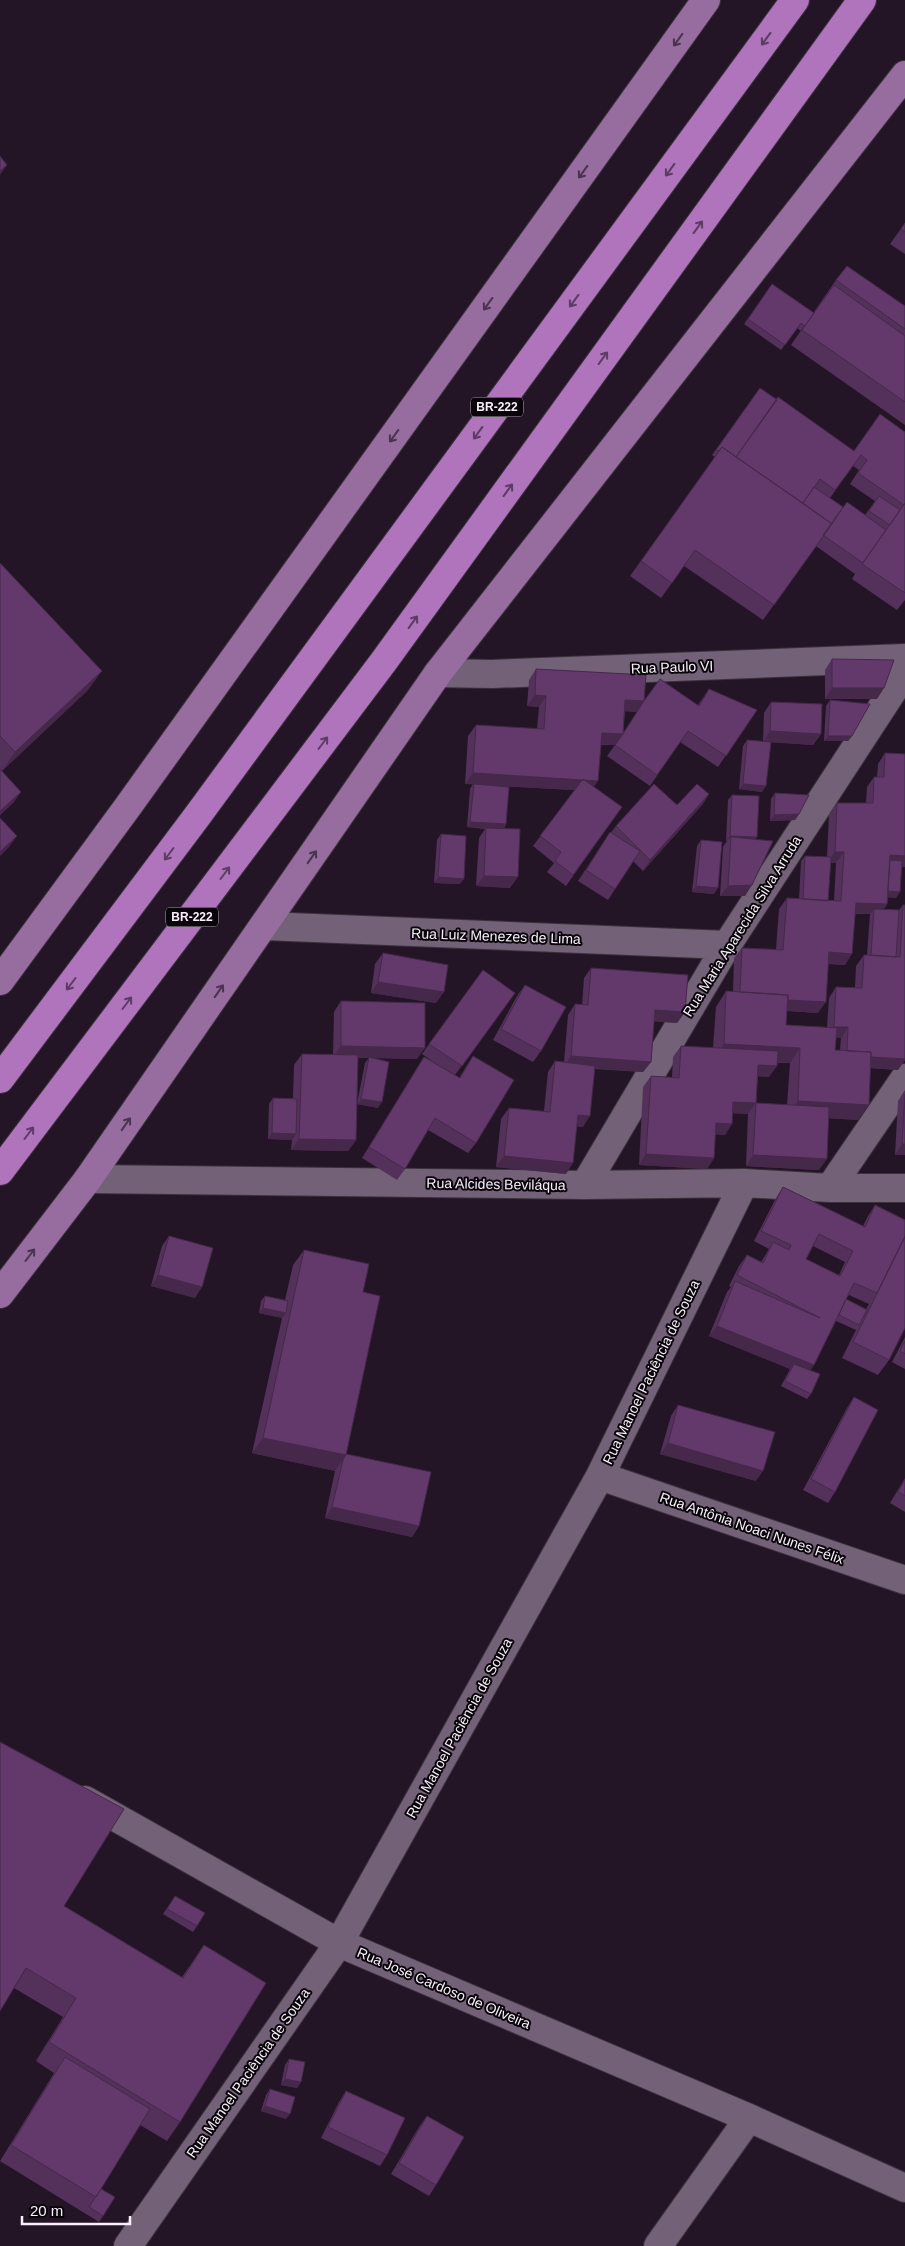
<svg xmlns="http://www.w3.org/2000/svg" width="905" height="2246" viewBox="0 0 905 2246" font-family="Helvetica,sans-serif">
<rect width="100%" height="100%" fill="#231526"/>
<g fill="none" stroke-linecap="round" stroke-linejoin="round">
<g stroke="#3c323e" stroke-width="30">
<path id="minor" d="M438,673L492,674L905,658
M265,926L727,945
M88,1179L585,1185L744,1183L830,1188H905
M585,1185L727,945L905,672
M830,1188L905,1078
M600,1476L905,1580
M85,1800L339,1943L749,2118L905,2188
M128,2246L339,1943L600,1476L744,1183
M658,2246L749,2118"/>
</g>
<g stroke="#3c323e" stroke-width="30">
<path id="major" d="M0,981L129,805L706,0
M0,1294L88,1179L438,673L905,75"/>
</g>
<g stroke="#3c323e" stroke-width="30">
<path id="highway" d="M0,1079L198,815L795,0
M0,1171L384,661L862,0"/>
</g>
<use href="#minor" stroke="#736277" stroke-width="28"/>
<use href="#major" stroke="#976da0" stroke-width="28"/>
<use href="#highway" stroke="#af74bc" stroke-width="28"/>
</g>
<path fill="#54315b" fill-rule="evenodd" d="M905,223V254L890,244Z
M836,280L905,306V425L791,345Z
M772,284L814,313L801,331L797,328L781,350L744,324Z
M760,388L854,451L905,432V600L897,610L852,579L855,574L816,546L818,543L763,620L684,566L661,598L630,576L715,457L712,455ZM853,466L859,470L850,484L875,501L865,515L843,507L830,498Z
M0,563L88,690L2,771L14,802L0,815Z
M832,659L877,699H825V670Z
M536,669L644,701L698,705L709,689L757,710L718,767L680,742L650,786L607,756L615,745H601L594,787L622,807L566,886L547,872L554,863L533,846L575,790L500,786L506,824L504,829L510,888L476,886L479,838L485,829L467,827L470,789L473,784H465L468,736L476,725L537,729L539,707L527,706L529,680ZM625,711L637,712L623,733Z
M830,700L852,736L848,741H824L826,706Z
M771,702L821,734L813,745L771,742L762,792L739,789L743,746L747,740L763,742L764,713Z
M885,753L905,754V867H901L896,898L888,897L887,904L884,909L899,910L903,905H905V1060L898,1070L870,1068L858,1120L829,1118L819,1170L746,1166L748,1114L733,1113L725,1135L715,1134L714,1158L707,1169L639,1165L643,1087L651,1076L672,1077L673,1057L681,1046L713,1048L716,1007L726,991L733,992L734,958L742,948L776,949L779,909L787,898L799,899L801,861L805,856L827,857L829,814L837,803H866L867,787L874,777H877L878,764ZM831,863H836L834,901H828ZM855,914H870L867,955H864L856,966L855,988L836,987L829,998L827,1027L786,1025L787,1011L818,1013L828,964L845,965ZM836,1038H841L840,1050H835ZM777,1063H790L787,1105L756,1103L758,1076L769,1077Z
M775,793L799,814L795,820L770,821L771,799Z
M709,794L702,805L643,871L633,861L608,900L578,881L603,843L616,826Z
M732,795L757,837L755,839L745,896H720L723,847L727,841H726L728,800Z
M441,834L460,884L434,883L437,840Z
M701,840L714,894L692,892L697,846Z
M383,953L436,1003L371,993L375,964Z
M591,968L685,1012L677,1023L654,1021L651,1062L643,1072L595,1069L583,1127L577,1126L566,1174L496,1167L501,1119L509,1108L544,1111L548,1072L555,1061L564,1062L568,1015L575,1004L582,1005L584,978Z
M483,970L515,993L455,1075L459,1078L473,1056L476,1143L468,1153L428,1130L405,1169L397,1180L362,1158L417,1068L424,1057L432,1061L422,1054Z
M525,985L541,1051L533,1062L493,1040L517,996Z
M341,1001L417,1059L371,1058L378,1108L357,1104L365,1063L369,1058H358L356,1140L348,1151L291,1150L292,1140L268,1139L269,1104L273,1098H293L294,1065L302,1054L333,1055L334,1012Z
M905,1090V1155H895L898,1101Z
M783,1187L863,1226L868,1216L875,1205L905,1220L889,1360L878,1375L842,1358L857,1328L856,1330L836,1321L814,1365L810,1370L811,1394L807,1399L781,1386L790,1369L709,1336L727,1292L731,1287L729,1286L739,1266L747,1255L761,1262L769,1249L754,1241L776,1198ZM813,1246L845,1262L839,1275L806,1259ZM849,1295L869,1304L866,1309L846,1299Z
M169,1236L195,1298L151,1286L162,1246Z
M304,1250L363,1292L346,1454L419,1526L412,1537L325,1518L335,1471L252,1453L282,1318L259,1313L261,1301L265,1296L285,1300L293,1265Z
M905,1337V1369L892,1362Z
M854,1397L835,1492L828,1503L803,1490L847,1408Z
M678,1405L756,1481L660,1454L671,1416Z
M905,1478V1512L890,1503Z
M175,1896L197,1926L193,1932L163,1914Z
M64,1906L182,1977L204,1945L180,2122L167,2141L140,2125L101,2189L103,2216L99,2222L0,2161L54,2073L36,2061L63,2017L14,1988Z
M289,2059L301,2082L297,2088L281,2085L285,2065Z
M270,2089L286,2119L261,2111L266,2095Z
M346,2091L387,2155L380,2166L321,2138L339,2102Z
M427,2116L436,2185L429,2196L391,2174L419,2127Z"/>
<path fill="#45284a" d="M7,165L0,175V171Z
M102,671L88,690L2,771L15,752Z
M832,688H884L877,699H825Z
M535,695L546,696L539,707L527,706Z
M625,700L644,701L637,712L618,711Z
M770,731L821,734L813,745L763,742Z
M602,733L623,734L616,745L594,744Z
M828,736H852L848,741H824Z
M473,773L598,781L591,791L465,784Z
M743,784L766,786L762,792L739,789Z
M21,792L14,802L0,815V811Z
M709,794L702,805L643,871L650,860Z
M799,814L795,820L770,821L774,815Z
M470,822L506,824L503,830L467,827Z
M17,836L9,847L0,856V852Z
M730,836L757,837L753,843L731,837L727,841H726Z
M835,852H844L836,863H827Z
M890,855L905,856V867L886,866Z
M484,876L518,877L510,888L476,886Z
M438,877L464,879L460,884L434,883Z
M752,885L745,896H720L728,886Z
M696,886L718,888L714,894L692,892Z
M885,891L900,892L896,898L881,897Z
M856,903L887,904L880,915L874,909L870,914L848,913Z
M829,952L852,954L845,965L821,963Z
M378,982L444,992L436,1003L371,993Z
M739,997L826,1002L818,1013L732,1007Z
M655,1010L685,1012L677,1023L647,1021Z
M834,1027H848L841,1038H826Z
M724,1044L800,1048L790,1063L713,1059Z
M341,1046L425,1048L417,1059L333,1057Z
M571,1056L651,1062L643,1072L564,1066Z
M846,1056L905,1059V1060L898,1070L839,1066Z
M758,1065L777,1066L769,1077L751,1076Z
M361,1099L382,1102L378,1108L357,1104Z
M798,1101L869,1105L858,1120L787,1116Z
M733,1102L756,1103L748,1114L726,1113Z
M578,1115L590,1116L583,1127L570,1126Z
M716,1123L732,1124L725,1135L708,1134Z
M272,1133L296,1134L292,1140L268,1139Z
M299,1139L356,1140L348,1151L291,1150Z
M902,1144H905V1155H895Z
M646,1154L714,1158L707,1169L639,1165Z
M753,1155L827,1159L819,1170L746,1166Z
M504,1156L573,1163L566,1174L496,1167Z
M158,1275L202,1287L195,1298L151,1286Z
M263,1308L286,1313L282,1318L259,1313Z
M717,1326L814,1365L806,1376L794,1364L790,1369L709,1336Z
M263,1438L346,1455L335,1471L252,1453Z
M668,1443L763,1471L756,1481L660,1454Z
M332,1507L419,1526L412,1537L325,1518Z
M285,2079L301,2082L297,2088L281,2085Z
M265,2106L290,2114L286,2119L261,2111Z"/>
<path fill="#62396a" stroke="#45284a" fill-rule="evenodd" d="M0,156L7,165L0,171Z
M905,223V232L901,229Z
M847,266L905,306V329L836,280Z
M772,284L814,313L805,326L801,323L785,345L748,319Z
M834,285L905,336V402L802,330Z
M760,388L777,400L736,457L722,447L719,451L716,450Z
M778,397L854,451L880,414L905,432V503L904,505L858,473L867,460L861,455L835,490L820,479L803,503L736,457Z
M722,447L832,524L774,605L695,550L672,583L641,561Z
M814,487L843,507L832,524L803,503Z
M879,496L900,510L890,525L869,511Z
M847,502L886,530L863,563L823,535Z
M905,503V593L862,564Z
M0,563L102,671L15,752L0,736Z
M832,659L894,660L884,688H832Z
M536,669L646,675L644,701L660,679L699,706L709,689L757,710L726,756L688,731L657,775L615,745L623,734L602,733L598,781L473,773L476,725L544,729L546,696L535,695ZM625,700L644,701L623,734Z
M830,700L870,704L852,736H828Z
M771,702L822,704L821,734L770,731Z
M747,740L771,742L766,786L743,784Z
M885,753L905,754V856L890,855L887,904L856,903L852,954L829,952L826,1002L788,1000V995L740,992L742,948L783,950L787,898L841,901L844,852H835L837,803H873L874,777H884Z
M0,769L21,792L0,811Z
M583,779L622,807L573,875L555,861L561,852L540,836Z
M474,784L509,787L506,824L470,822Z
M654,784L677,805L697,784L709,794L650,860L616,826Z
M775,793L809,795L799,814L774,815Z
M732,795L759,796L757,837L730,836Z
M0,818L17,836L0,852Z
M486,828L520,829L518,877L484,876Z
M610,832L640,851L615,889L586,870Z
M441,834L466,836L464,879L438,877Z
M731,837L773,841L752,885L728,886Z
M701,840L722,842L718,888L696,886Z
M805,856L831,857L828,901L803,899Z
M890,860L902,861L900,892L888,891Z
M903,905H905V1059L871,1057V1052L847,1051L848,1027H834L836,987L862,988L864,955L900,957Z
M874,909L899,910L896,957L871,955Z
M383,953L448,965L444,992L378,982Z
M591,968L688,975L685,1012L655,1010L651,1062L571,1056L575,1004L588,1005Z
M483,970L515,993L462,1066L429,1044Z
M525,985L566,1007L541,1051L501,1029Z
M726,991L788,995L786,1025L837,1028L835,1050L871,1052L869,1105L798,1101L800,1048L724,1044Z
M341,1001L425,1003V1048L341,1046Z
M681,1046L778,1051L777,1066L758,1065L756,1103L733,1102L732,1124L716,1123L714,1158L646,1154L651,1076L679,1078Z
M302,1054L358,1055L356,1140L299,1139Z
M473,1056L514,1080L476,1143L435,1118L405,1169L369,1147L424,1057L460,1078Z
M369,1057L389,1062L382,1102L361,1099Z
M555,1061L595,1066L590,1116L578,1115L573,1163L504,1156L509,1108L550,1112Z
M905,1094V1144H902Z
M273,1098L297,1099L296,1134L272,1133Z
M756,1103L829,1107L827,1159L753,1155Z
M783,1187L865,1227L875,1205L905,1220V1236L877,1293L854,1283L814,1365L717,1326L735,1281L820,1318L737,1275L747,1255L763,1263L773,1242L789,1250L791,1245L761,1231ZM819,1234L853,1251L840,1276L806,1259Z
M169,1236L213,1248L202,1287L158,1275Z
M905,1237V1328L889,1360L853,1342Z
M304,1250L369,1264L363,1292L380,1296L346,1455L263,1438Z
M265,1296L288,1301L286,1313L263,1308Z
M846,1299L867,1310L859,1325L839,1315Z
M905,1341V1354L900,1351Z
M794,1364L820,1374L811,1394L785,1381Z
M854,1397L878,1410L835,1492L811,1479Z
M678,1405L775,1432L763,1471L668,1443Z
M346,1454L431,1472L419,1526L332,1507L343,1460Z
M905,1479V1496L898,1492Z
M0,1742L124,1809L64,1906L183,1978L204,1945L266,1983L180,2122L49,2042L76,1998L26,1968L0,2011Z
M175,1896L205,1913L197,1926L167,1909Z
M65,2057L150,2109L96,2197L11,2145Z
M289,2059L305,2062L301,2082L285,2079Z
M270,2089L295,2097L290,2114L265,2106Z
M346,2091L405,2118L387,2155L328,2127Z
M427,2116L464,2137L436,2185L399,2163Z
M101,2189L115,2197L103,2216L89,2207Z"/>
<defs><path id="oneway-shaft" d="M-6 0H5M1.5-3L5.5 0L1.5 3" fill="none" stroke-width="1.6" stroke-linecap="round" stroke-linejoin="round" transform="scale(1.25)"/></defs>
<g stroke="#5c3c63">
<use href="#oneway-shaft" transform="translate(766 39) rotate(126)"/>
<use href="#oneway-shaft" transform="translate(670 170) rotate(126)"/>
<use href="#oneway-shaft" transform="translate(698 227) rotate(-54)"/>
<use href="#oneway-shaft" transform="translate(574 301) rotate(126)"/>
<use href="#oneway-shaft" transform="translate(603 358) rotate(-54)"/>
<use href="#oneway-shaft" transform="translate(478 433) rotate(126)"/>
<use href="#oneway-shaft" transform="translate(508 490) rotate(-54)"/>
<use href="#oneway-shaft" transform="translate(413 622) rotate(-54)"/>
<use href="#oneway-shaft" transform="translate(323 743) rotate(-53)"/>
<use href="#oneway-shaft" transform="translate(169 854) rotate(127)"/>
<use href="#oneway-shaft" transform="translate(225 873) rotate(-53)"/>
<use href="#oneway-shaft" transform="translate(71 984) rotate(127)"/>
<use href="#oneway-shaft" transform="translate(127 1003) rotate(-53)"/>
<use href="#oneway-shaft" transform="translate(29 1133) rotate(-53)"/>
</g>
<g stroke="#49334e">
<use href="#oneway-shaft" transform="translate(678 40) rotate(126)"/>
<use href="#oneway-shaft" transform="translate(583 172) rotate(126)"/>
<use href="#oneway-shaft" transform="translate(488 304) rotate(126)"/>
<use href="#oneway-shaft" transform="translate(394 436) rotate(126)"/>
<use href="#oneway-shaft" transform="translate(312 857) rotate(-55)"/>
<use href="#oneway-shaft" transform="translate(219 991) rotate(-55)"/>
<use href="#oneway-shaft" transform="translate(126 1124) rotate(-55)"/>
<use href="#oneway-shaft" transform="translate(30 1255) rotate(-53)"/>
</g>
<g text-anchor="middle" dominant-baseline="central" stroke-width="4" stroke-linejoin="round" paint-order="stroke">
<g fill="#09040a" stroke="#b2a9b3" stroke-width="1">
<rect x="471" y="397.5" width="52" height="19" rx="4"/>
<rect x="166" y="907.5" width="52" height="19" rx="4"/>
</g>
<g font-size="12" font-weight="bold" fill="#faf0fc">
<text x="497" y="407">BR-222</text>
<text x="192" y="917">BR-222</text>
</g>
<g font-size="14" fill="#faf0fc" stroke="#09040a">
<text transform="translate(672 667) rotate(-2)">Rua Paulo VI</text>
<text transform="translate(742 926) rotate(-58)">Rua Maria Aparecida Silva Arruda</text>
<text transform="translate(496 936) rotate(2)">Rua Luiz Menezes de Lima</text>
<text transform="translate(496 1184) rotate(1)">Rua Alcides Beviláqua</text>
<text transform="translate(651 1372) rotate(-64)">Rua Manoel Paciência de Souza</text>
<text transform="translate(752 1528) rotate(19)">Rua Antônia Noaci Nunes Félix</text>
<text transform="translate(459 1728) rotate(-61)">Rua Manoel Paciência de Souza</text>
<text transform="translate(444 1988) rotate(23)">Rua José Cardoso de Oliveira</text>
<text transform="translate(248 2073) rotate(-55)">Rua Manoel Paciência de Souza</text>
</g>
</g>
<path d="M22 2216v8h108v-8" fill="none" stroke="#faf0fc" stroke-width="2.5"/>
<text x="30" y="2216" font-size="15" fill="#faf0fc" stroke="#09040a" stroke-width="4" paint-order="stroke">20 m</text>
</svg>
